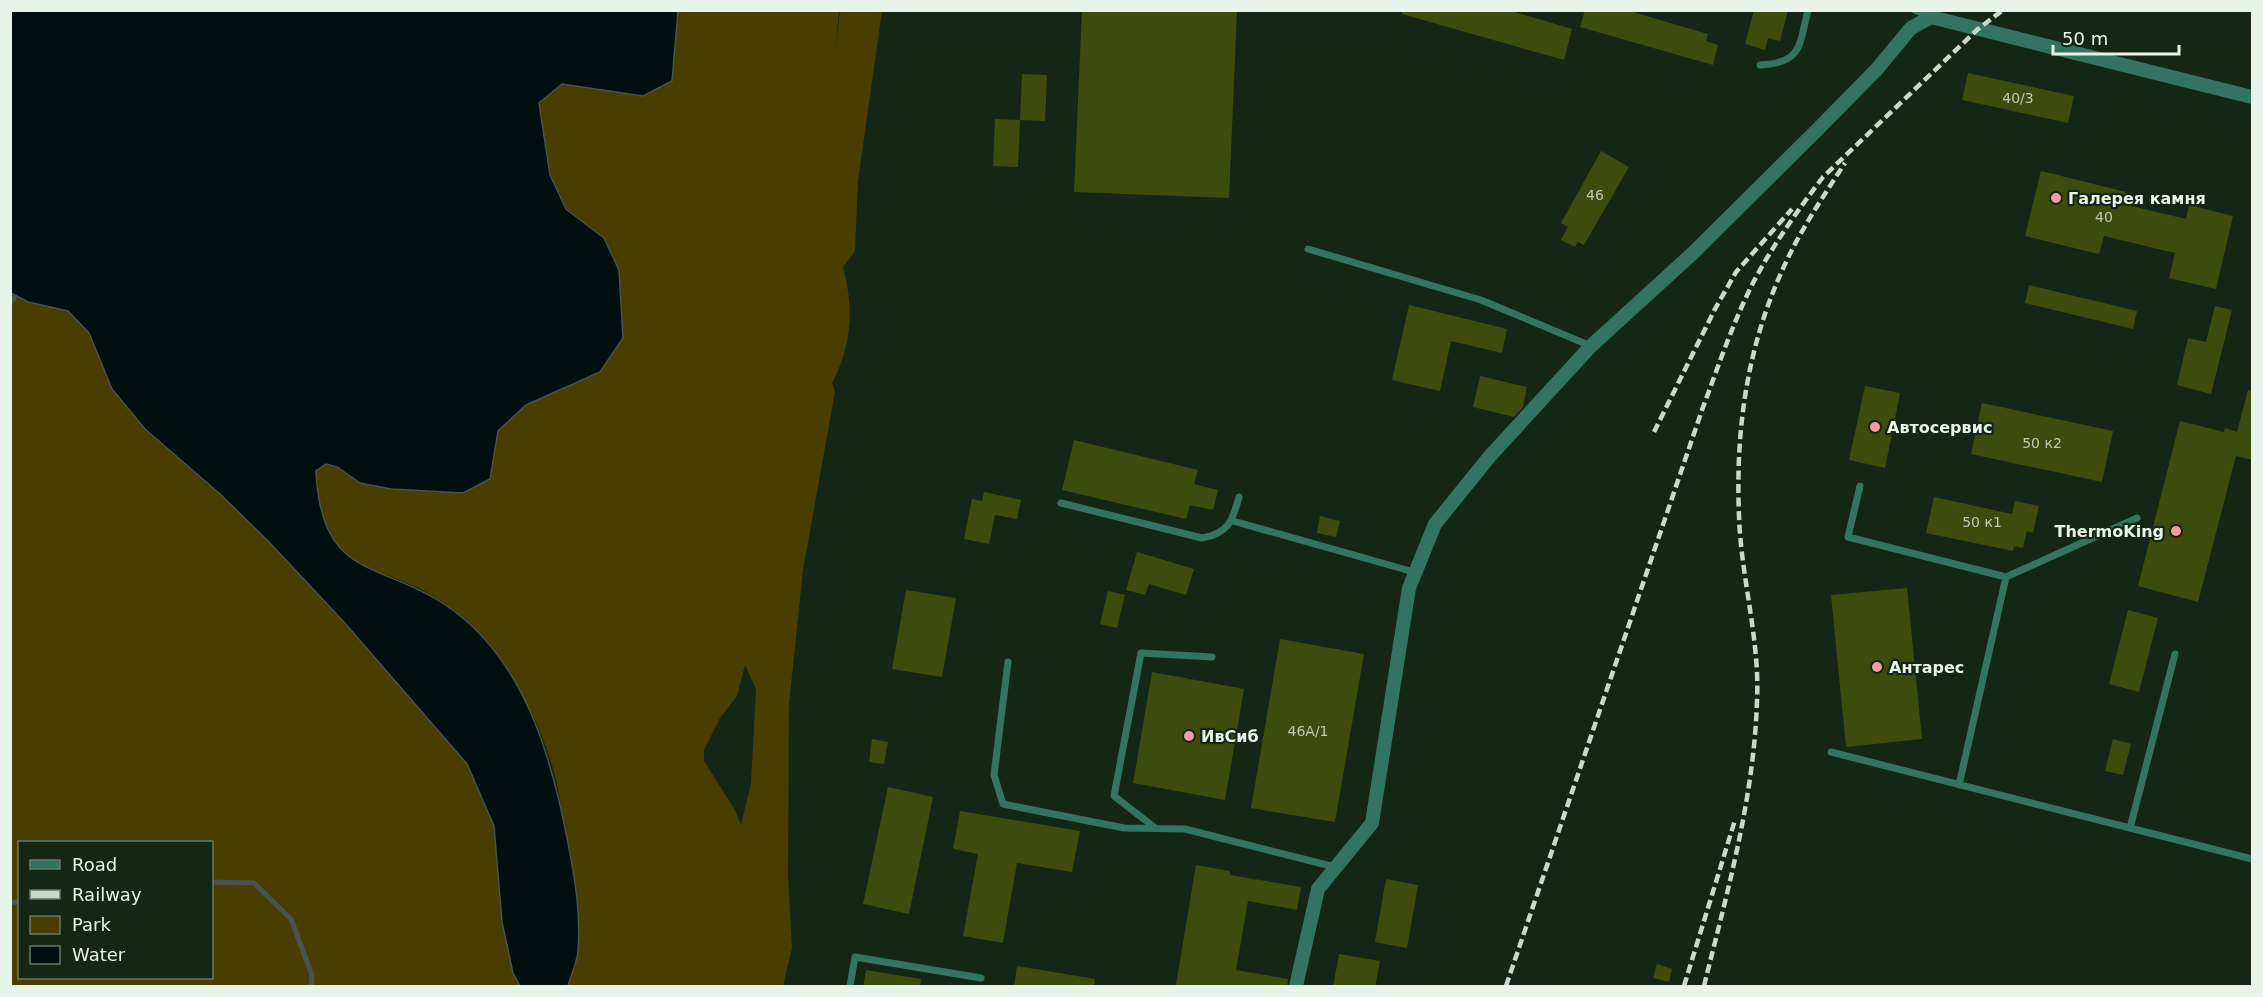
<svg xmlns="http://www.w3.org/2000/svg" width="2263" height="997" viewBox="0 0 2263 997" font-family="'DejaVu Sans',sans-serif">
<rect width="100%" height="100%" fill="#142716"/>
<path fill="#4a3d00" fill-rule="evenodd" d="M678,11H839L835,54L840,11H882L858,181L855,251L843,267C854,307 852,346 832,383L835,392L803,570L789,705L788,876L792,948L783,986H568C571,976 577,962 577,951C578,925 571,896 567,870C564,842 563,812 557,784C542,719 506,659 457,614C392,554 322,593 316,470L326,464L337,467L360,483L490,479L498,431L526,405L600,372L623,338L619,270L604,238L566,208L550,175L539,103L562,84L643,96L672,81ZM745,665L756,689L751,783L741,825L735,810L704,761V750L720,718L737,696Z
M10,293L28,302L68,311L89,333L112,389L145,429L220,494L269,542L343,621L467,764L494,826L502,922L513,973L520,986H11ZM20,842H212V978H20Z"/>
<path fill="#020e0f" stroke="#475350" stroke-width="1.5" d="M10,11H678L672,81L643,96L562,84L539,103L550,175L566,209L604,238L619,270L623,338L600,372L526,405L498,431L490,479L463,493L391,489L360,483L337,467L326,464L316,471C321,584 384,559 454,611C526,665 552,759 568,843C575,879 581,914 578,951C577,963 571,975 568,986H520L513,973L502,922L494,826L467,764L343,621L269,542L220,494L145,429L112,389L89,333L68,311L28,302L11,293Z"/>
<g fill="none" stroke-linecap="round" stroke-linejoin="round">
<path stroke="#475350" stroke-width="5" d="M10,303L14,298
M212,882L254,883L291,919L312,975L311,986
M10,903L20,901"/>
</g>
<path fill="#3e4b0e" d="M1082,10L1237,11L1229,198L1074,192Z
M1402,10H1508L1572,29L1564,60L1402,14Z
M1585,10H1626L1708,34L1706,41L1718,45L1713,65L1580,27Z
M1754,10H1788L1780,41L1768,38L1765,50L1745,44Z
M1968,73L2074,96L2068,123L1962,100Z
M1022,74L1047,75L1045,121L1020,120Z
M995,119L1020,120L1018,167L993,166Z
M1601,151L1629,167L1584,245L1578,242L1575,247L1561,240L1568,227L1561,223Z
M2041,171L2126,192L2123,204L2186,219L2189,205L2233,216L2216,289L2169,278L2175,253L2104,236L2099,254L2025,236Z
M2029,285L2137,311L2133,329L2025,303Z
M1409,305L1507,329L1502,353L1451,341L1440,391L1392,380Z
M2215,306L2232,310L2211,394L2177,385L2188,338L2206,342Z
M1480,376L1527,387L1523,407L1514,417L1473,407Z
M1865,386L1900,393L1885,468L1849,460Z
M2248,390L2253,391V460L2236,456L2198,602L2138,586L2180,421L2224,432L2225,428L2237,432Z
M1982,403L2113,431L2102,482L1971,454Z
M1074,440L1198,470L1194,484L1218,490L1213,510L1190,505L1186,519L1062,490Z
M984,492L1021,500L1017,519L995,515L989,544L964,539L972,499L982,501Z
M1934,497L2012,514L2015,501L2039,506L2033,533L2027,531L2023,548L2014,546L2013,551L1926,533Z
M1320,516L1340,521L1336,537L1317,533Z
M1137,552L1194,569L1186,595L1149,584L1145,595L1126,590Z
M1907,588L1922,739L1846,747L1831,595Z
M906,590L956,598L942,677L892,669Z
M1108,591L1125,595L1117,628L1100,624Z
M2128,610L2158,618L2139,692L2109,684Z
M1280,639L1364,654L1335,822L1251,808Z
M1152,672L1244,689L1225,800L1133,783Z
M872,739L888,742L884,764L869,762Z
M2113,739L2131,744L2123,775L2105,771Z
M888,787L933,797L909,914L863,904Z
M960,811L1080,831L1072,872L1017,863L1003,943L963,936L978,854L953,849Z
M1196,865L1230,871V875L1301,887L1297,910L1248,901L1236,970L1288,979L1287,987L1176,985Z
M1386,879L1418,885L1407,948L1375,942Z
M1339,954L1380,961L1375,987H1333Z
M1657,964L1672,969L1669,982L1653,978Z
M1017,966L1095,979L1094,987H1014Z
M866,970L921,979L920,987H863Z"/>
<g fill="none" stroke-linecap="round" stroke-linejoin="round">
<path stroke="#327461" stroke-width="7" d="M1915,10L1931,17
M1760,65C1802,63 1799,46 1808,10
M1308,249L1481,300L1591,346
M1860,486L1848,537L2006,577
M1061,503L1202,538C1228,534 1233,520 1239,497
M1233,521L1414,572
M1008,662L994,775L1003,804L1124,828L1185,829L1335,867
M1831,752L2252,859
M1959,785L2006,577L2137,518
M1154,827L1114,796L1141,653L1212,657
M2130,828L2175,654
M850,986L855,957L981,978"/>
<path stroke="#327461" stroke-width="14" d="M1296,986L1318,889L1372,823L1409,588L1435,524L1490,456L1591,346L1693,253L1817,130L1877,69L1911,28L1931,17L2252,97"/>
<path stroke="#cbd8cd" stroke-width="4.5" stroke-dasharray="9 4.5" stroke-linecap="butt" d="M1654,432L1715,309L1736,272L1792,209
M1506,986L1702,410C1718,367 1733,322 1754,281C1773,245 1798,210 1823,177L1978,29L2003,10
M1684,986L1735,820
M1704,986C1727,893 1754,798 1757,701C1760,639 1741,578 1739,516C1735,419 1750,330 1795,244C1810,216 1828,189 1845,163"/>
</g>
<g fill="#f59b9b" stroke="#142716" stroke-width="2">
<circle cx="2056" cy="198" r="6"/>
<circle cx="1875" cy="427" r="6"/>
<circle cx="2176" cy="531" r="6"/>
<circle cx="1877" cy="667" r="6"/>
<circle cx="1189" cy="736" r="6"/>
</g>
<g text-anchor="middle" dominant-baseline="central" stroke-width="4.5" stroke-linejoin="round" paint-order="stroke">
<g font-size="14" fill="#becab2">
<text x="2018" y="98">40/3</text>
<text x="1595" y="195">46</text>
<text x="2104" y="217">40</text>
<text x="2042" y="443">50 к2</text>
<text x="1982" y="522">50 к1</text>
<text x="1308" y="731">46А/1</text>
</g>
<g font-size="16" font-weight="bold" fill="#e8f4e9" stroke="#142716" text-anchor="start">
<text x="2068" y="198">Галерея камня</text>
<text x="1887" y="427">Автосервис</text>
<text x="2164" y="531" text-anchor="end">ThermoKing</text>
<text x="1889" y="667">Антарес</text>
<text x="1201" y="736">ИвСиб</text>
</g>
</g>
<rect width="2263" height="997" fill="none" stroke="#e8f4e9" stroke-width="24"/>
<rect x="18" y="841" width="195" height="138" fill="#142716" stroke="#69796a" stroke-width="1.5"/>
<rect x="30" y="860" width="30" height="9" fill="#327461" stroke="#69796a" stroke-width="1.5"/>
<text x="72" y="871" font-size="18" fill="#e8f4e9">Road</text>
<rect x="30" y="890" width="30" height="9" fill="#cbd8cd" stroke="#69796a" stroke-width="1.5"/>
<text x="72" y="901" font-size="18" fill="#e8f4e9">Railway</text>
<rect x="30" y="916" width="30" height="18" fill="#4a3d00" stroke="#69796a" stroke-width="1.5"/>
<text x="72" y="931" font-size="18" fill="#e8f4e9">Park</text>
<rect x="30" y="946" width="30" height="18" fill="#020e0f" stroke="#69796a" stroke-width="1.5"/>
<text x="72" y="961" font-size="18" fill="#e8f4e9">Water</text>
<path d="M2053 45v9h126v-9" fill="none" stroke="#e8f4e9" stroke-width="3"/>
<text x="2062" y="45" font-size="18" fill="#e8f4e9" stroke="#142716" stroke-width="4.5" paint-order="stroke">50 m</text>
</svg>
